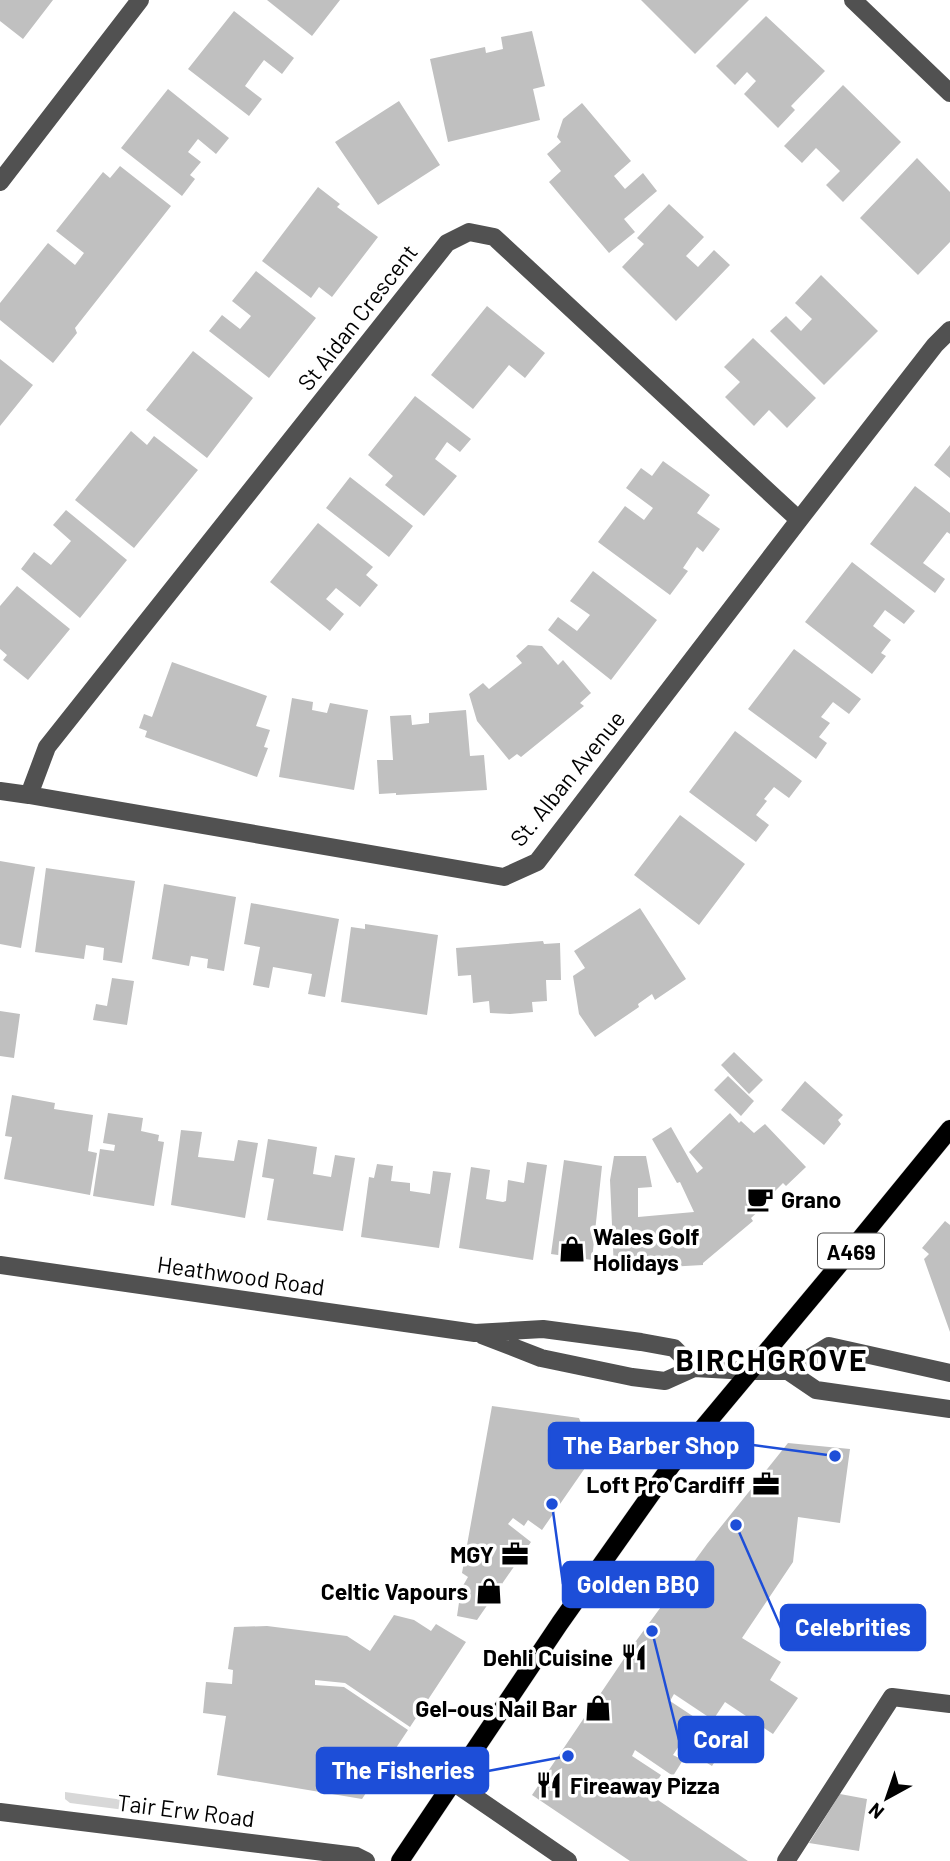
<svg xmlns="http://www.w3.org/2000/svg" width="950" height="1861" viewBox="0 0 950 1861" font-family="Barlow,sans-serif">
<rect width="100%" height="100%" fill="#fff"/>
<path fill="#d8d8d8" d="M65,1792L131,1801L130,1807L125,1810L70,1803L65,1799Z"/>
<path fill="#c0c0c0" d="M0,0H53L23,39L0,21Z
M267,0H340L312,36Z
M641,0H749L695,54Z
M234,11L294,58L282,74L264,60L255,72L245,86L262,99L249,116L188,69Z
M766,16L825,71L791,106L795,110L778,128L744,94L756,81L747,72L735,85L716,66Z
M532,31L545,86L533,89L540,120L448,142L430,59L485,47L486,53L503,49L501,37Z
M843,85L901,142L843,202L826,185L840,171L816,148L802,163L784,146Z
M168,89L229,138L216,154L198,139L188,152L201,162L190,175L195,179L182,196L121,148Z
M399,101L440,165L378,205L335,142Z
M582,103L631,161L614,176L625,189L643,173L657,191L624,219L635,232L609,253L549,182L561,171L547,154L561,142L557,137L563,119Z
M917,158L950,192V242L918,275L860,218Z
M120,166L171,206L75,328L77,333L53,363L0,320V303L48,243L75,265L84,253L56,231L103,172L110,178Z
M318,187L340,204L337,207L378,237L332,297L319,287L311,298L262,261Z
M669,204L704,237L686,256L698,267L714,250L730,265L676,321L622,267L644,244L637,238Z
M256,271L316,318L269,378L209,331L222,315L240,329L251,316L232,301Z
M821,275L878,331L824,385L770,331L786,316L801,331L812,319L795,303Z
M487,306L545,353L525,378L509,365L473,409L431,375Z
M753,338L816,398L787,428L769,410L754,426L725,397L740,382L724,367Z
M193,351L253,398L207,458L146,410Z
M0,359L33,385L0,426Z
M415,396L471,439L460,452L447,442L435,459L457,476L424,516L385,485L393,476L368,455Z
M131,431L147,445L154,436L198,470L134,548L75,500Z
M950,445V478L934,465Z
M663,461L710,495L697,513L720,529L703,552L697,547L683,568L688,571L670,595L598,542L625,506L644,520L653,508L626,488L641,468L652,476Z
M350,477L413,526L389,557L326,508Z
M915,486L950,513V534L947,532L923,563L945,579L935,593L870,544Z
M66,510L127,560L80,618L21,569L34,552L51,565L71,541L53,525Z
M318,523L373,567L366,575L378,585L360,607L336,588L326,599L344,614L330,631L270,582Z
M852,562L915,611L904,624L885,610L873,626L891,640L881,653L886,656L872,674L805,622Z
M593,571L657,620L611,680L548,630L558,617L577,631L590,615L570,601Z
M17,586L70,629L28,680L3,660L7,655L0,649V606Z
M528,645L542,646L558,665L563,660L591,693L580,703L584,706L521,757L517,754L509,760L477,721L469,694L483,683L489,689L522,663L516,656Z
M794,649L861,699L849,714L833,702L821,717L830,723L819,737L827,743L816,759L748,709Z
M172,662L267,696L256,726L270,730L264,747L268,748L257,777L145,737L147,731L139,728L144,714L152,717Z
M292,698L313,702L312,710L327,713L330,703L368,710L354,790L279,777Z
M466,710L470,756L484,755L487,790L396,795V793L379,794L377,760H393L390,716L411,715L412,725L429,723V713Z
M735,731L802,781L789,798L774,787L764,799L767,801L756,815L769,825L756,842L689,792Z
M680,815L745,864L699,925L634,875Z
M0,861L35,867L21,948L0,944Z
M46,868L135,881L122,963L103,960L104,948L86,945L84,959L35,952Z
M164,884L236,897L224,971L207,968L208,959L191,956L189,966L152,959Z
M251,903L339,919L325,997L308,994L312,974L273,967L269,988L253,985L260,947L244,944Z
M640,908L686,979L655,1000L652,994L638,1004L639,1007L595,1037L579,1014L573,976L585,968L574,951Z
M365,924L438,935L427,1015L341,1002L351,927L365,929Z
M543,941L544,944L560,943L561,980H546L547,1001L532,1002L533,1012L510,1014L490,1013L489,1001L473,1003L471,975L458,976L456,948Z
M112,978L134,981L127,1025L93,1020L96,1004L107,1006Z
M0,1011L20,1014L14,1058L0,1056Z
M734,1052L763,1080L749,1094L721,1065Z
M728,1076L754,1101L741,1116L714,1090Z
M805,1081L843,1115L838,1120L841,1124L824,1145L781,1110Z
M12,1095L55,1103L54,1109L93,1115L88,1151L97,1153L90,1195L4,1179L12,1137L5,1136Z
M108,1113L143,1118L141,1131L159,1135L158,1141L164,1142L154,1206L93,1196L100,1149L114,1151L115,1145L103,1143Z
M730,1113L739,1123L741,1121L754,1133L765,1124L806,1167L786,1186L783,1183L769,1197L772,1199L751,1218L753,1221L703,1263V1265L614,1270L610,1180L614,1156H646L652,1187L638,1188V1217L694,1212L680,1182L677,1183L652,1139L671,1127L697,1173L703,1168L689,1152Z
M181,1130L202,1132L198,1157L234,1161L238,1140L258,1143L245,1218L171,1205Z
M268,1139L317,1147L313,1174L331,1177L335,1155L355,1158L343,1231L267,1220L274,1179L262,1177Z
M564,1160L602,1166L592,1260L551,1254Z
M527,1162L547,1165L533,1260L459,1248L471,1167L490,1170L486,1199L503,1202L506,1201L508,1180L524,1183Z
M377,1164L393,1166L391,1181L410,1183V1191L430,1194L433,1171L451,1173L439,1248L361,1237L369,1177L374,1178Z
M945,1221L950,1225V1332L924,1259L929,1254L922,1248Z
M492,1406L579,1418L594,1455L542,1530L528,1520L524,1526L513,1518L508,1524L531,1542L477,1620L457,1616L461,1589L468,1577L462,1573Z
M788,1443L850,1449L840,1523L798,1517L793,1562L742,1638L781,1662L770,1680L798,1698L773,1734L725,1702L713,1720L674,1694L670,1701L729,1740L712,1766L679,1746L673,1755L683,1760L673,1776L635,1750L632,1756L661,1775L649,1794L748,1861H630L532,1795L636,1641L707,1544Z
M394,1615L414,1620L431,1631L436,1624L466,1642L410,1727L345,1683L315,1680V1685L344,1687L408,1730L362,1799L217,1775L226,1716L203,1713L206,1682L232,1684L233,1670L228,1669L234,1627L267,1626L347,1636L370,1651Z
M840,1794L867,1799L859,1851L809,1843Z"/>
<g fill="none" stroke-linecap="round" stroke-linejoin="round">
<g stroke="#dbdbdb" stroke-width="19">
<path id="major" d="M400,1861L560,1623L671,1466L838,1266L950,1129"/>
</g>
<path stroke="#515151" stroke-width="18" d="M853,0L950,93
M0,182L140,0
M0,791L29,795L504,877L537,862L799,520L935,345L950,330
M29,795L47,747L447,243L469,232L494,237L799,520
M0,1265L475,1333L543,1329L641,1342L674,1348L694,1368
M482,1335L541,1358L632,1377L665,1381L694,1368L749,1371H788L829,1346L950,1373
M788,1371L816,1390L950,1409
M453,1782L568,1861
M0,1812L356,1856L366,1861
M786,1861L892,1697L950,1704"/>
<use href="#major" stroke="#000" stroke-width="18"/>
</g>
<defs>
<g id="cafe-bare" transform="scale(2.1)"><path d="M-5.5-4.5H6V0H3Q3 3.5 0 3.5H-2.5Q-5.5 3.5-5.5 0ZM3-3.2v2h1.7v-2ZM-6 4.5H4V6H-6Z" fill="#000" stroke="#fff" stroke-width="2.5" paint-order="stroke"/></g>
<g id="shop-bare" transform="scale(2.1)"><path d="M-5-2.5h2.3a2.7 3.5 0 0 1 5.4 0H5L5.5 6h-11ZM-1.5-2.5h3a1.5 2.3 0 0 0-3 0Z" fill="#000" stroke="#fff" stroke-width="2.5" paint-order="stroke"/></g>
<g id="office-bare" transform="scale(2.1)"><path d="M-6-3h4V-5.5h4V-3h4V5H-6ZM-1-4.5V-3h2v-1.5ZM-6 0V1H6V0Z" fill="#000" stroke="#fff" stroke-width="2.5" paint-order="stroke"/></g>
<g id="restaurant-bare" transform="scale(2.1)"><path d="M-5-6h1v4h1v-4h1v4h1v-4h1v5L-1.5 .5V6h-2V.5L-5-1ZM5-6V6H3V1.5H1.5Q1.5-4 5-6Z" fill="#000" stroke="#fff" stroke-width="2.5" paint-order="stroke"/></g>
</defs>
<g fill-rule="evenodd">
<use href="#cafe-bare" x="760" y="1199"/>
<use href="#shop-bare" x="572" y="1249"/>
<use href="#office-bare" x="766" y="1484"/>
<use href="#office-bare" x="515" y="1554"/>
<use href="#shop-bare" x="489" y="1591"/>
<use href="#restaurant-bare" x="634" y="1657"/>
<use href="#shop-bare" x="598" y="1708"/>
<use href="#restaurant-bare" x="549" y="1785"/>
</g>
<g text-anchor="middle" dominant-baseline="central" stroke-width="7" stroke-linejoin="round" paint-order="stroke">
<rect fill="#fff" stroke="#4c4c4c" stroke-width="2" x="818" y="1233.5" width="66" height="35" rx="5"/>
<g font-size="21" font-weight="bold" fill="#000">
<text x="851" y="1251">A469</text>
</g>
<g font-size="23" fill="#000" stroke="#fff">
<text transform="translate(357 317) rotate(-52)">St Aidan Crescent</text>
<text transform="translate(567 778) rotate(-51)">St. Alban Avenue</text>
<text transform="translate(241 1275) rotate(8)">Heathwood Road</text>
<text transform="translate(186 1810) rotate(7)">Tair Erw Road</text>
</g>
<g font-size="23" font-weight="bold" fill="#000" stroke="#fff" text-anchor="end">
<text x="781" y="1199" text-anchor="start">Grano</text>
<text x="593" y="1236" text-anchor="start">Wales Golf<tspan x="593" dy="26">Holidays</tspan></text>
<text x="745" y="1484">Loft Pro Cardiff</text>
<text x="494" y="1554">MGY</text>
<text x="468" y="1591">Celtic Vapours</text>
<text x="613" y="1657">Dehli Cuisine</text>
<text x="577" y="1708">Gel-ous Nail Bar</text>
<text x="570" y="1785" text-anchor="start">Fireaway Pizza</text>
</g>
<g font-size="30" font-weight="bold" letter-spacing="2" fill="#000" stroke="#fff">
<text x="772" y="1359">BIRCHGROVE</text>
</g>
</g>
<path fill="none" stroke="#1d4ed8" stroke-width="2.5" d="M835 1456L753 1445M552 1504L563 1584M736 1525L781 1628M652 1631L679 1740M568 1756L488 1771"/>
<g fill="#1d4ed8" stroke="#fff" stroke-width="2.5">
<circle cx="835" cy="1456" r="7"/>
<circle cx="552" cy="1504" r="7"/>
<circle cx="736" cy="1525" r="7"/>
<circle cx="652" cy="1631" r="7"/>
<circle cx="568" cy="1756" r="7"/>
</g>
<g fill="#1d4ed8" stroke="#1d4ed8" stroke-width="2.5">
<rect x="549" y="1423" width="204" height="45" rx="7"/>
<rect x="563" y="1562" width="150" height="45" rx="7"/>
<rect x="781" y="1605" width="144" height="45" rx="7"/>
<rect x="679" y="1717" width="84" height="45" rx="7"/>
<rect x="317" y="1748" width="171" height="45" rx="7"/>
</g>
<g font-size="24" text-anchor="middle" font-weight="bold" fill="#fff">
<text x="651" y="1454">The Barber Shop</text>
<text x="638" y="1593">Golden BBQ</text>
<text x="853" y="1636">Celebrities</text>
<text x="721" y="1748">Coral</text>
<text x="403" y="1779">The Fisheries</text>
</g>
<g transform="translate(887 1798) rotate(220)" stroke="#ffffff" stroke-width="5" paint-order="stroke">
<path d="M0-5L12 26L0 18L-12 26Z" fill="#000000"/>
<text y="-10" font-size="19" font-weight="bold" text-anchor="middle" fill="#000000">N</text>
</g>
</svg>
